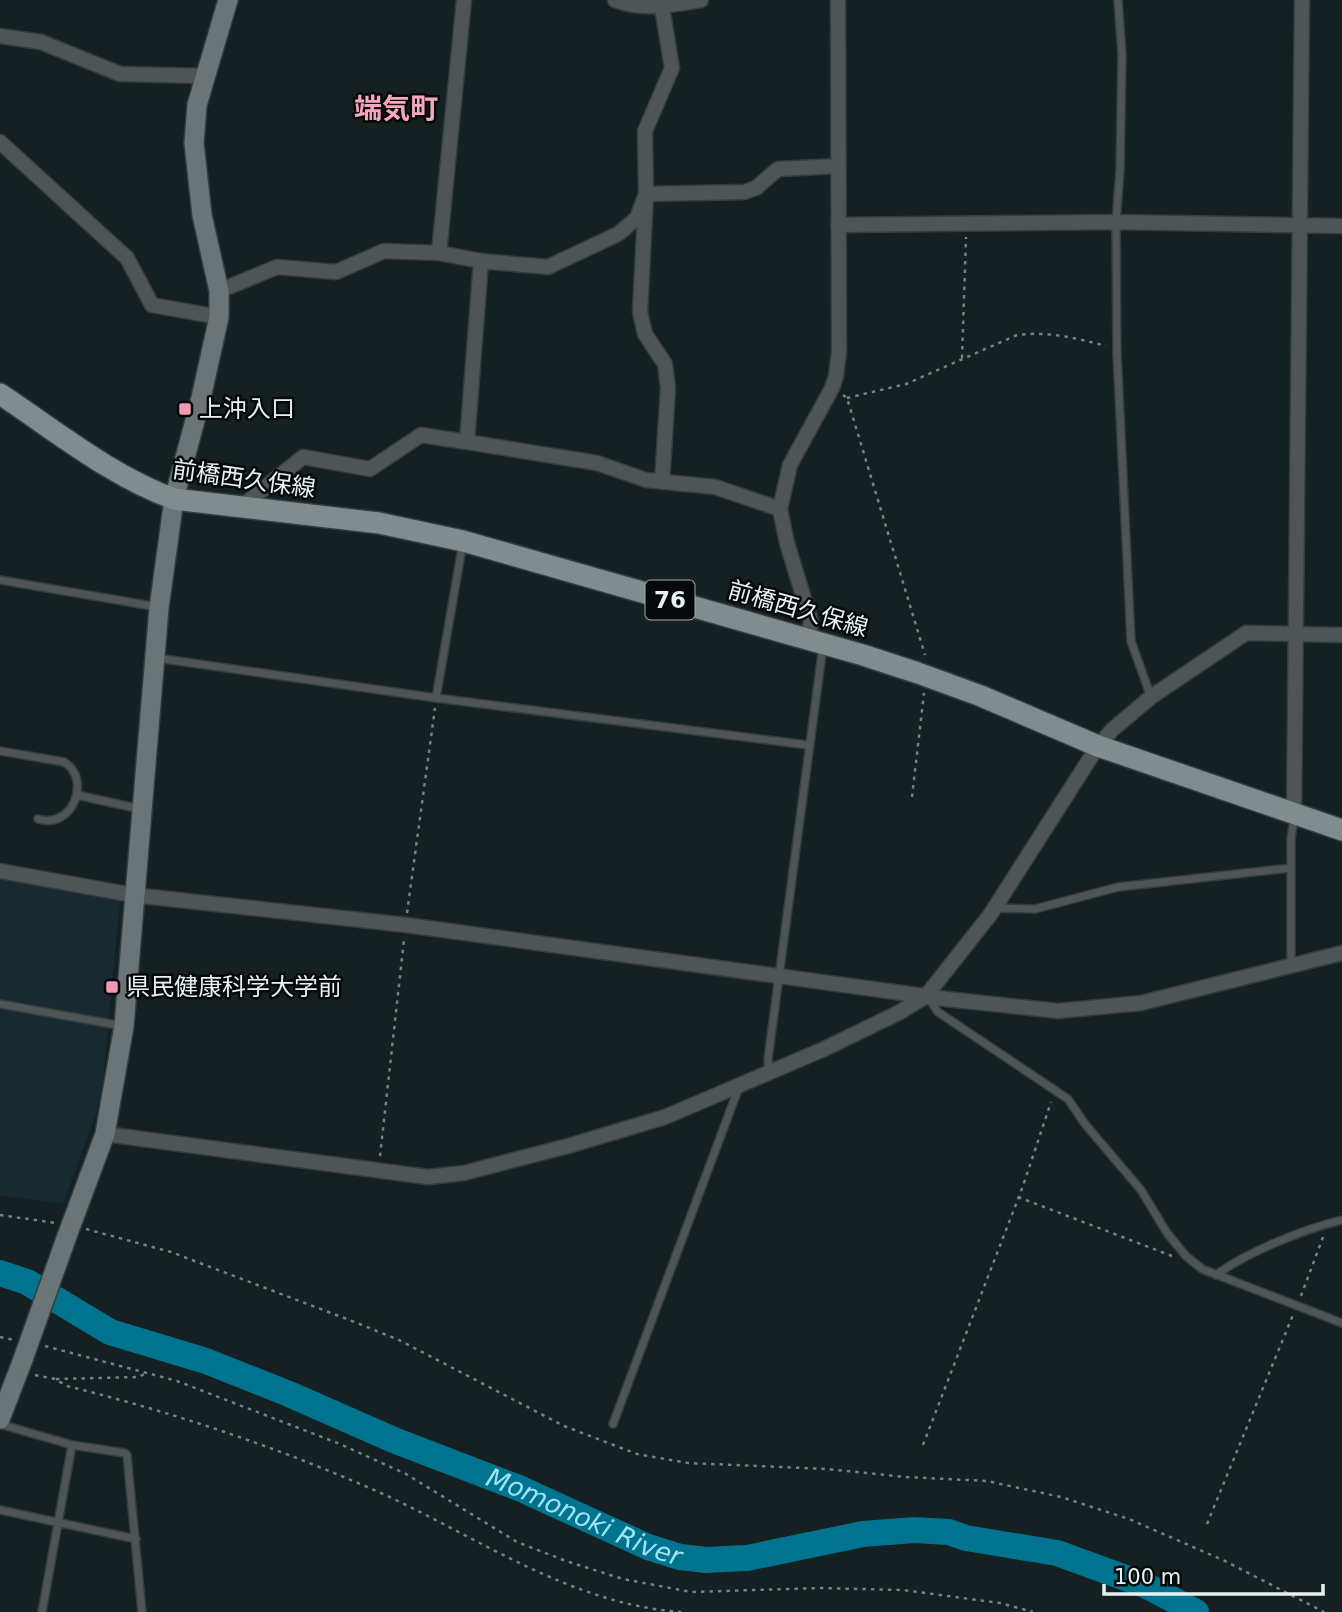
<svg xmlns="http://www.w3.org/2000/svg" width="1342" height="1612" viewBox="0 0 1342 1612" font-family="'DejaVu Sans','Noto Sans JP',sans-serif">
<rect width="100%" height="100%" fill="#152023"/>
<path fill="#182a30" d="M0,880L120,901L103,1079L97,1111L63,1204L0,1195Z"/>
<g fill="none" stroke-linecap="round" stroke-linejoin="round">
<path stroke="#00748e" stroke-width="26" id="s1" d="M0,1273L27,1282L110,1332L206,1361L289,1394L396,1441L519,1488L648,1547L680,1557L706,1560L747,1558L863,1534L914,1530L949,1532L966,1538L1057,1553L1145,1585L1196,1612"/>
<g stroke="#333d40" stroke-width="10">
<path id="lane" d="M1118,0L1122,55L1120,170L1116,222L1117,353L1131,641L1151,697
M0,580L158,607
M157,658L436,698L808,745
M436,698L463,542
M0,751L64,762C92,779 73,830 38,819
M77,795L140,809
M995,908L1035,909L1118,887L1291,868
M1291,966V839L1294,817
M929,999L938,1012L1068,1099L1085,1124L1141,1190L1167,1233L1186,1256L1202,1269L1342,1323
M0,1004L123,1026
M769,1072L768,1059L823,646
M1216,1275C1247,1252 1304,1229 1342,1220
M0,1424L72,1445L125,1453L127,1455L142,1612
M613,1424L739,1087
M0,1510L136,1539
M42,1612L72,1445"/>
</g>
<g stroke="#333d40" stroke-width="17">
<path id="street" d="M615,0C643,11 672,5 701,0
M0,36L41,42L120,74L205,76
M0,142L127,258L152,305L219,317
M838,225L1116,222L1342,226
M439,253L464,0
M481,261L467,442L597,463L646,480L715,487L780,509
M219,291L277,267L336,272L384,251L439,253L481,261L548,267L618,234L637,218L646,194L645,131L672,68L662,7
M662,482L668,388L665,364L645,334L640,312L646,194L744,192L756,188L778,169L838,166
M241,507L303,457L370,469L421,435L467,442
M808,640L811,622L787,543L780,509L790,465L832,388L836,376L839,352L838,0
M1294,813L1302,0
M0,871L133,895L406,925L946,999L1058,1011L1141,1003L1342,953
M105,1134L428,1177L464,1173L568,1146L665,1117L824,1049L900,1012L926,996L990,915L1098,746L1112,730L1151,697L1246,633L1342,635"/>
</g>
<g stroke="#333d40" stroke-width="22">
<path id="secondary" d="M67,1236L105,1134L124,1026L159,608L174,499L201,398L219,317V291L202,215L194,143L197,105L228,0
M0,1419L22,1362"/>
</g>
<g stroke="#333d40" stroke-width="24">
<path id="primary" d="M0,394C56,431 111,476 174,499L379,523L463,541L863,655L918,673L981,696L1098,746L1342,830"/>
</g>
<path stroke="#788183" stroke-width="2.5" stroke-dasharray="3.5 5" stroke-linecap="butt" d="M962,358L966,237
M843,395L847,398L925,655
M847,398L906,384L1017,335C1048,331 1076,338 1106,346
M912,797L924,693
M407,913L435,708
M380,1156L404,940
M1018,1197L1172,1256
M0,1215L56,1223
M86,1229L171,1252L352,1321L399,1340L564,1426L637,1454L688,1463L827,1469L906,1477L987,1481L1061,1497L1129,1519L1225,1561L1324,1612
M1301,1296L1323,1237
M0,1337L14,1340
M45,1346L177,1381L340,1444L406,1474L517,1542L566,1561L623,1579L691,1592L819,1588L903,1590L1000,1603L1033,1612
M35,1375L55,1379L67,1386C176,1413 280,1448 383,1494C481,1539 571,1604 681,1612
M56,1379L139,1377L146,1373
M923,1445L1023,1186L1051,1102
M1207,1524L1293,1315"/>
<use href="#lane" stroke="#4f5556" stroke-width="7"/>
<use href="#street" stroke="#4f5556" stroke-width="14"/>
<use href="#secondary" stroke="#6b7476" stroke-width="19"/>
<use href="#primary" stroke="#818c8f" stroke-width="21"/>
<g stroke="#333d40" stroke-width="22" stroke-linecap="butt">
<path id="secondary-bridge" d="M22,1362L67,1236"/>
</g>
<use href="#secondary-bridge" stroke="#6b7476" stroke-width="19"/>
</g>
<g fill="#f19ab1" stroke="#05090a" stroke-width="2.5">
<rect x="178" y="402" width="14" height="14" rx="3.5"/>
<rect x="105" y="980" width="14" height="14" rx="3.5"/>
</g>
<g text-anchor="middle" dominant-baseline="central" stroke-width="5" stroke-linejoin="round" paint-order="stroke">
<rect fill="#05090a" stroke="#a5abac" stroke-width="2" x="645.5" y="580.5" width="49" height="39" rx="5"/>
<g font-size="23" font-weight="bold" fill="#e9f0f2">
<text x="670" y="600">76</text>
</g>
<g font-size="24" fill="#e9f0f2" stroke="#05090a" text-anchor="start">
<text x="199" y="409">上沖入口</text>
<text x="126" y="987">県民健康科学大学前</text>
</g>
<g font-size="24" fill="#e9f0f2" stroke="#05090a">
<text transform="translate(244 479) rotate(8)">前橋西久保線</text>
<text transform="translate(798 609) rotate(16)">前橋西久保線</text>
</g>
<g font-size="26" font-style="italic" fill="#9fe3f9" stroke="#05090a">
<text stroke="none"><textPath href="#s1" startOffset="635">Momonoki River</textPath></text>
</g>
<g font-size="28" font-weight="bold" fill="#f9a7bd" stroke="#05090a">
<text x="396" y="108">端気町</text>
</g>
</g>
<path d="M1104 1584v10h219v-10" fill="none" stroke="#e9f0f2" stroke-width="3.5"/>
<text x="1114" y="1584" font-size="21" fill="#e9f0f2" stroke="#05090a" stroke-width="5" paint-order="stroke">100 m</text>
</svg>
